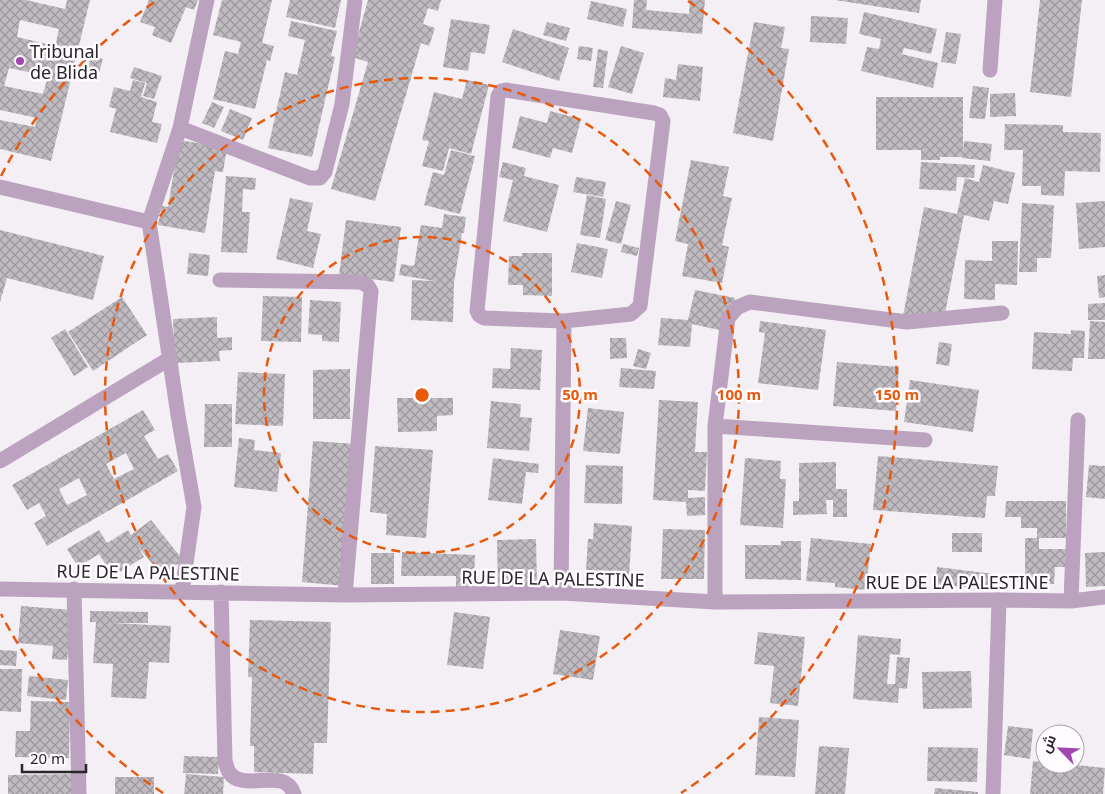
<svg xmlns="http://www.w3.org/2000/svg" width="1105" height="794" viewBox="0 0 1105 794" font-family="'Noto Sans',Cairo,sans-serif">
<defs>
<pattern id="building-cross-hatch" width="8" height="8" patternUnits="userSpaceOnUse" patternTransform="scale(1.25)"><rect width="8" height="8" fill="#c0bac1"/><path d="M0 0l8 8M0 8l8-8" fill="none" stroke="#9c979d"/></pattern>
</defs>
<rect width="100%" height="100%" fill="#f4eef5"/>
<path fill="url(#building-cross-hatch)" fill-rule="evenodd" d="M0,0H26L65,9L67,0H90L51,161L0,149V120L35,127L37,118L0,110ZM20,20L59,29L55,46L17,37ZM9,68L48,76L43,94L4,86Z
M149,0H198L194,10L186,7L171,43L152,35L155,27L140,22Z
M222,0H272L262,43L274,46L270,61L267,60L255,109L213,99L225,51L238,54L241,42L213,35Z
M290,0H341L335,28L286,17Z
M368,0H441L438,11L428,8L423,24L435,28L429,46L421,43L375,201L331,189L368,62L352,57Z
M634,0H647L646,10L689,14L690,0H705L702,34L632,28Z
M835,0H921L919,13Z
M1040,0H1082L1071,97L1030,92Z
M591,1L627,9L623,27L587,19Z
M864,12L937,29L931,54L904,48L902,54L938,63L933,88L861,71L867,47L879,49L881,39L859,34Z
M811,16L848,18L846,44L810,42Z
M451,19L490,25L485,54L471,52L468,71L443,67Z
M291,21L337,31L331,56L335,57L312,157L268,148L285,72L297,75L305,40L288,36Z
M547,22L570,28L566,41L543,35Z
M754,22L785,27L781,48L789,49L773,141L733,133Z
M513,29L569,48L559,81L502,62Z
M946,32L961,34L956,64L941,62Z
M579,46L593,48L591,61L577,59Z
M621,46L644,53L632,94L608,87Z
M598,49L608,51L603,88L593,87Z
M91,56L103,59L98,76L86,73Z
M678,64L703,67L700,101L663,97L665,78L676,80Z
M134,67L162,76L154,99L143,96L147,83L130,78Z
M133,80L145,83L141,97L157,102L152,122L162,124L157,143L110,132L116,109L109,107L114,87L130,91Z
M467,80L489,85L471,154L449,148L443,171L422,166L429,141L422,140L434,92L462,99Z
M973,86L989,88L985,119L969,118Z
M1015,93L1016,116L990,117V94Z
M876,97H963V152L964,141L992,144L990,161L962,158L963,157H940V160H921V150H876Z
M212,102L224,107L214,128L202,123Z
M230,109L252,118L243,140L221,131Z
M550,111L581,119L572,153L553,148L550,158L512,148L520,116L547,123Z
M1005,124L1063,125V132L1101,133L1100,172L1065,171L1064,196L1041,195V186H1022L1023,150H1004Z
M179,140L227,148L223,172L215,171L205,233L158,225L162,206L168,207Z
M451,150L475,156L460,214L424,205L433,172L444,175Z
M691,160L729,167L723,196L732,198L722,245L729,247L722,283L682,276L688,244L675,241Z
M503,162L526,168L524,176L559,185L547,232L503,221L513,180L499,177Z
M921,162L975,165L974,178L957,177L956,191L919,189Z
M983,165L1015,173L1008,204L994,201L989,221L964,215L943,324L903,316L924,207L957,214L965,178L979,182Z
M226,176L256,178L255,190L243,189L242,212H250L247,253L221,252Z
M576,177L606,182L603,197L573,192Z
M587,195L606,199L600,238L580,235Z
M290,198L313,203L307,231L321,234L313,268L276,259Z
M616,201L631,205L621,244L605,240Z
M1105,201V247L1079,249L1076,203Z
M1022,203L1054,205L1051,258H1037V272H1019Z
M444,214L466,217L464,233H462L454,283L453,322L411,320L412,280L435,281L399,275L401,264L414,266L421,225L442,228Z
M346,220L401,227L394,282L339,275Z
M0,230L104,256L93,300L7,278L0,302Z
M992,241H1018L1017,285L995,284V300L964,299L965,260L992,261Z
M577,243L608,249L602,278L571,272Z
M623,244L639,248L637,256L621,252Z
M189,253L210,255L208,276L187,274Z
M522,253H552V296L523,295V285H508L509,256H522Z
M1105,275V297L1099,298L1097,276Z
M695,290L735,298L728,332L692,324L690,347L658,345L661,318L688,320Z
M263,296L302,297L301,342L261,341Z
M122,297L147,335L93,371L68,332Z
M310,300L341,302L339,342L322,341V335L308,334Z
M1105,303V320H1088V304Z
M217,317V338L232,337V350L219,351L220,361L175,363L173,319Z
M760,321L826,330L818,390L758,383L765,333L759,332Z
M1090,321L1105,322V359H1088Z
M65,329L88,367L74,376L51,338Z
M1071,330L1085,331L1084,358H1073L1072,371L1032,369L1034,332L1071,334Z
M610,338H626L627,358L610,359Z
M939,342L952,344L949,366L936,364Z
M511,348L542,350L540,390L492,388L493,368L510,369Z
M638,349L651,353L646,369L633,366Z
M837,362L899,367L896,411L833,406Z
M621,368L656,371L654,389L619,387Z
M350,369V419H313V370Z
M238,372L285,374L283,426L235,424Z
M910,380L979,390L973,432L904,422Z
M397,398H453V415L437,416V431L398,432Z
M659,400L698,402L695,452H707L705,491L688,490V498L705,497V515L687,516L686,502L653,500Z
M491,401L521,404L520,417L532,418L529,451L487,448Z
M205,404H232V447H204Z
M588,408L624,412L620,454L583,451Z
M143,410L155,430L144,436L158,459L168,454L178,471L47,546L34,523L46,516L39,503L27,510L12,485ZM126,453L134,469L114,479L106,464ZM79,478L87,495L67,505L59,489Z
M239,438L255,440L254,450L281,453L277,492L234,487Z
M313,441L356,444L344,586L302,582Z
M375,446L433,450L426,538L386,535L387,514L370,512Z
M878,456L998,466L995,496H987L985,518L873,510Z
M493,458L539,464L538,473L526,472L522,504L488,500Z
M745,458L781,461L780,479H786L783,528L740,525Z
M836,462V489H847V517H833V500H826L827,514L793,515V501H799V463Z
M586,465L623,466L622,504L584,503Z
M1089,465L1105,466V499L1086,497Z
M1006,501H1066V538H1039V549H1066V567H1055L1054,584H1025V538H1037V528H1021V517H1005Z
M151,520L183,560L162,576L138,546L144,557L113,576L99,554L78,567L67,549L99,530L107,543L128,530L131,535Z
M594,523L632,526L629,578L613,577V572L586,570L588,539H593Z
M663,529L705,530L704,579H661Z
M952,533H982V552H952Z
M811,538L871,544L866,590L835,587V583L806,581Z
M536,539L537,587L498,588L497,540Z
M781,541H801V580L745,579V545H781Z
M402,552L475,555L474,587H456V576H401Z
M1105,552V586L1086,587L1085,553Z
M371,553H394V584H371Z
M937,567L1002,575L1000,591L935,584Z
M21,606L72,610L67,660L52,659L53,646L18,643Z
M90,611L148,612V623H112L171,626L169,663L149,662L146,699L111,697L113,664L93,663L96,622H90Z
M454,612L490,617L483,669L447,665Z
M250,620L331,622L327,743H314L313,774L254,772V746H250L252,677H248Z
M560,630L600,636L593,680L553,674Z
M758,632L805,637L798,706L770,703L774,666L754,664Z
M858,635L901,639L900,655L890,654L887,684H895L897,657L910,658L907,689L899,688L898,703L853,699Z
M0,650L17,651L16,666L0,665Z
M0,669H22L21,712L0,711Z
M971,671L972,708L923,709L922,672Z
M29,676L68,680L66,700L27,696Z
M31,701L70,702L69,758L15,757L16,731H30Z
M759,717L799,720L795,777L755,775Z
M1008,726L1033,729L1030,759L1004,755Z
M819,746L849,748L845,794H815Z
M928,747L978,748L977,782L927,781Z
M184,756L219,757L218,774L183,773Z
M1033,761L1045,762V764H1067L1105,768L1103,794H1030Z
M75,774V794H8V775Z
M186,774L224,777L223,794H184Z
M115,777H154V794H115Z
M935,788L978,792V794H934Z"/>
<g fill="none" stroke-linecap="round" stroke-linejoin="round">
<path stroke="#bba2bf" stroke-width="15" d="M990,70L995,0
M506,90L654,113L660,115L663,121L640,306L631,314L564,321L484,318L479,315L477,311L498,96L501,91Z
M180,128L310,178H320L325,172L342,104L355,0
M0,187L149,222
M220,280L361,282L368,286L371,291L345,595
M715,426L728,318L738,307L750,302L907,322L1002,313
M0,461L169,359
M0,589L345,595L561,593L715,602L999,600L1071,601L1105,597
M74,589L79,794
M182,592L194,507L178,415L149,222L180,128L207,0
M221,592L225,761C226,764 227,769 229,772C243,794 284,765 294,794
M561,593L564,321
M1071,601L1078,420
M715,602V426L925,440
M993,794L999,600"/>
</g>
<g fill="none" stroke="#e8590c" stroke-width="2.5" stroke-dasharray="9 6">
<circle cx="422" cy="395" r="158"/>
<circle cx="422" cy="395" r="317"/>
<path d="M163 793A475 475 0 0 1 1 614M1 176A475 475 0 0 1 156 1M688 1A475 475 0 0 1 681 793"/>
</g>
<circle fill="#a146b1" stroke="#fffcff" stroke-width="2" cx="20" cy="61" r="5"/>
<g text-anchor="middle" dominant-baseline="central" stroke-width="5" stroke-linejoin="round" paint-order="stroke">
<g font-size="18" fill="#282628" stroke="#fffcff" text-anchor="start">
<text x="30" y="51">Tribunal<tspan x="30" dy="21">de Blida</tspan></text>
</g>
<g font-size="18" fill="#282628" stroke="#fffcff">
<text transform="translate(148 572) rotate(1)">RUE DE LA PALESTINE</text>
<text transform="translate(553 578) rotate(1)">RUE DE LA PALESTINE</text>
<text x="957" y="582">RUE DE LA PALESTINE</text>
</g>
</g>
<circle cx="422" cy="395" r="8" fill="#e8590c" stroke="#fffcff" stroke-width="2.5"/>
<g font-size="15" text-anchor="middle" font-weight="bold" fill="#e8590c" stroke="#fffcff" stroke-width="5" stroke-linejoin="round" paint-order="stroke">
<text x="580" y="400">50 m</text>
<text x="739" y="400">100 m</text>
<text x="897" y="400">150 m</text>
</g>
<g transform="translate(1060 749) rotate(294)"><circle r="24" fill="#fffcff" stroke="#a9a6a9"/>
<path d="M0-4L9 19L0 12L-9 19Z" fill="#a146b1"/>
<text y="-8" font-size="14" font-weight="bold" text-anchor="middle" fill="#282628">ش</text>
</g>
<path d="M22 764v8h64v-8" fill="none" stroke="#282628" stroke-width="2.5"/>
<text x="30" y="764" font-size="15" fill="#282628" stroke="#fffcff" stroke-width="4" paint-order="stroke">20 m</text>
</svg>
